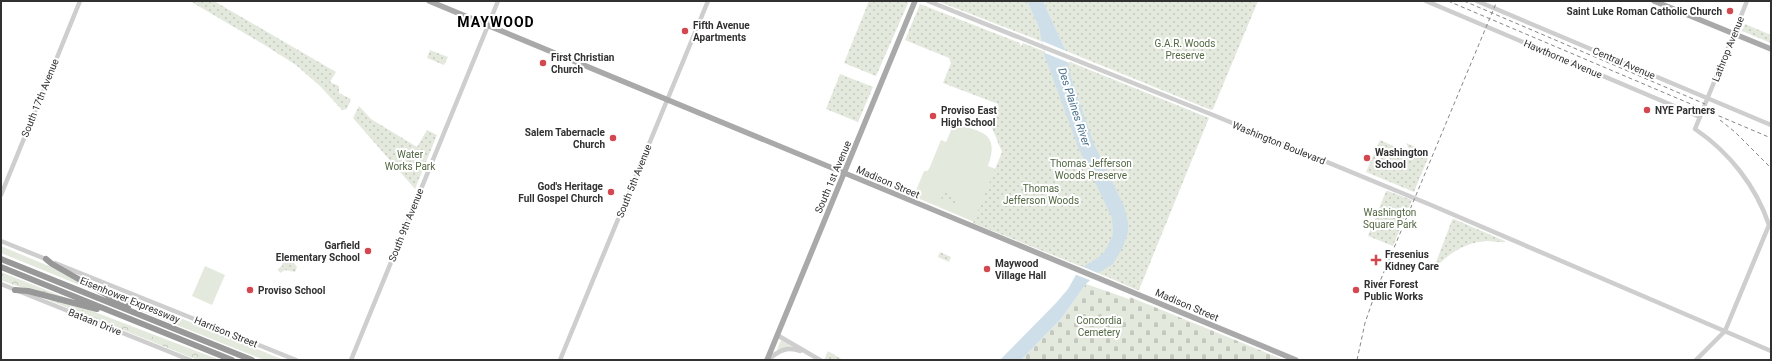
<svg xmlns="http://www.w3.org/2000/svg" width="1772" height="361" viewBox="0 0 1772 361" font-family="Roboto,sans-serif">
<defs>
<pattern id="forest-crowns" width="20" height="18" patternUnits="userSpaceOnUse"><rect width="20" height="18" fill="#e4e9de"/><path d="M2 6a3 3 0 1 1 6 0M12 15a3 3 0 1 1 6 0" fill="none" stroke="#c4c8bf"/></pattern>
<pattern id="cemetery-stones" width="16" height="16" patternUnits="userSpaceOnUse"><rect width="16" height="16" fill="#e4e9de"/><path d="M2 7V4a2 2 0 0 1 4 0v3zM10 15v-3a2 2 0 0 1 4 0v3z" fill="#c4c8bf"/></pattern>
<pattern id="park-dots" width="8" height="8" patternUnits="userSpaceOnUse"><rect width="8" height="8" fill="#e4e9de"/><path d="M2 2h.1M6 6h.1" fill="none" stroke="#c4c8bf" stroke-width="1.8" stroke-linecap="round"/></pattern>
</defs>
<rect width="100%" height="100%" fill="#fff"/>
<path fill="#e4e9de" d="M954,123C978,132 1001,130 988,166L996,169L974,222L915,197L916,194L915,193L924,171H927L929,169L941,140L946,142Z
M1,246L51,267L94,290V291L1,253Z
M205,266L225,275L212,305L192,296Z
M67,271L84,279L284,360H264L139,310Z
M1,272L69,299L14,285L1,280Z
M39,296L74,304L220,360H198Z
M781,340L793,347L777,350Z"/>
<path fill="url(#forest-crowns)" d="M1,273L47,292L48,294L14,285L1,280Z
M50,299L70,305L213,360H198L49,300Z"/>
<path fill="url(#cemetery-stones)" d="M1086,284L1129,299L1130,297L1284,360H1021L1061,319Z"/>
<path fill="url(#park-dots)" d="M190,1H214L336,72L330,82L339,86V93L351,99L347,109L342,110L321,87L296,65L263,44Z
M869,1H909L876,76L844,63Z
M937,1H1027L1039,28L1043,42Z
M1043,1H1258L1213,109L1211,110L1066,51Z
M920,4L1020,43L1021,47L1023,43L1209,118L1139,290H1137L1110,278L973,223L1002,152L990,123L998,104L943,83L951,63L949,58L905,40Z
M1745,24L1771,35V43L1742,31Z
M430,50L448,57L444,65L427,58Z
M840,74L873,87L858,122L826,109Z
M359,106L371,119L417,147L427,130L437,135L415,189L353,118Z
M1380,140L1398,148L1400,154L1405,156L1408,155L1410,151L1406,143L1430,153L1414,192L1366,172Z
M944,191L957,197L955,204L949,203L941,198Z
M1386,191H1388L1412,200L1393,246L1368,236Z
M1454,219L1505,241V242C1500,243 1493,241 1487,241C1467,242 1451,252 1438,265H1435L1452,220Z
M940,252L951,257L949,262L938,257Z
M285,260L294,263L297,267L295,272L285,270L280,273L278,269L282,266L283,261Z
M828,351L843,360H824Z"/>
<path fill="#cfdfe9" d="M1027,1H1043L1066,51L1071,77L1094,144L1124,206L1128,222V232L1123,247L1113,264L1098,273L1086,284L1061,319L1021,360H1000L1056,303L1068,289L1077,273L1083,267L1099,257L1105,251L1112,237L1113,232L1112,218L1078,147L1045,57L1039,28Z"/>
<path fill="#fff" d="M1042,41L1066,51L1070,63L1045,53Z
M1081,266L1100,274L1092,281L1074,274Z"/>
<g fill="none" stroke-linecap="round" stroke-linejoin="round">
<path stroke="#cecece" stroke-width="4.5" d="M928,1L1213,115L1431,205L1771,351
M1426,1L1700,117
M1477,1L1771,125
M1,195L80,1
M1,241L48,260
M55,263L296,360
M1,284L190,360
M777,335L820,360
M351,360L498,1
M560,360L708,1
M768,360C778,351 787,346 800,351
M1696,360L1725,331L1769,225C1756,186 1729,152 1695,129L1747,1"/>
<path stroke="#a9a9a9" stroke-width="5.5" d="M429,1L1296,360
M1654,1L1771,49
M767,360L915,1"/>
<path stroke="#989898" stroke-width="6" d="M1,259L252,360
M46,259L52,264L128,307
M1,267L232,360
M15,290L28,291L97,309"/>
<path stroke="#868686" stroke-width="1" stroke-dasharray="4 3" stroke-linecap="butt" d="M1448,1L1771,138
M1464,1L1705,104
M1720,120L1735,132L1771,168
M1357,360L1365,323L1376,291L1497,1"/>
</g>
<g fill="#d3484f" stroke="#fff" stroke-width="1.5">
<circle cx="1730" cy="11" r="4"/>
<circle cx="685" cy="31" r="4"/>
<circle cx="543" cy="63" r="4"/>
<circle cx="1647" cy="110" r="4"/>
<circle cx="933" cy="116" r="4"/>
<circle cx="613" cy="138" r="4"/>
<circle cx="1367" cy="158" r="4"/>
<circle cx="611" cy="192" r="4"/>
<circle cx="368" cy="251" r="4"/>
<path d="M1374 254h4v4h4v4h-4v4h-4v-4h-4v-4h4z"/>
<circle cx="987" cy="269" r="4"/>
<circle cx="250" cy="290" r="4"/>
<circle cx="1356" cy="290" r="4"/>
</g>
<g text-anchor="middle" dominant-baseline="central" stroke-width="4" stroke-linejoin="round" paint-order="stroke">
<g font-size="10" font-weight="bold" fill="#313131" stroke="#fff" text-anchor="start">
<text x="1722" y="11" text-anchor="end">Saint Luke Roman Catholic Church</text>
<text x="693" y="25">Fifth Avenue<tspan x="693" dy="12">Apartments</tspan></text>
<text x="551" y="57">First Christian<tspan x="551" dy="12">Church</tspan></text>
<text x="941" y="110">Proviso East<tspan x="941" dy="12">High School</tspan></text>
<text x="1655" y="110">NYE Partners</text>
<text x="605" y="132" text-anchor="end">Salem Tabernacle<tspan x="605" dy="12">Church</tspan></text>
<text x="1375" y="152">Washington<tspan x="1375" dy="12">School</tspan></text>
<text x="603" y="186" text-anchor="end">God's Heritage<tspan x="603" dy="12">Full Gospel Church</tspan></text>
<text x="360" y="245" text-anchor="end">Garfield<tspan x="360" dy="12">Elementary School</tspan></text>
<text x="1385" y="254">Fresenius<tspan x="1385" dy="12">Kidney Care</tspan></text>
<text x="995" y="263">Maywood<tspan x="995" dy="12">Village Hall</tspan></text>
<text x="1364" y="284">River Forest<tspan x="1364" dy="12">Public Works</tspan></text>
<text x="258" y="290">Proviso School</text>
</g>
<g font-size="10" fill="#536843" stroke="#fff">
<text x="1185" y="43">G.A.R. Woods<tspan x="1185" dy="12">Preserve</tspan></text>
<text x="410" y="154">Water<tspan x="410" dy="12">Works Park</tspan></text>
<text x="1091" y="163">Thomas Jefferson<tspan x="1091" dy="12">Woods Preserve</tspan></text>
<text x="1041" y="188">Thomas<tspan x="1041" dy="12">Jefferson Woods</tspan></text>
<text x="1390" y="212">Washington<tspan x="1390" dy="12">Square Park</tspan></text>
<text x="1099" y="320">Concordia<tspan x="1099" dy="12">Cemetery</tspan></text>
</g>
<g font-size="10" fill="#313131" stroke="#fff">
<text transform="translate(1728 49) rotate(-68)">Lathrop Avenue</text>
<text transform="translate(1563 59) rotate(23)">Hawthorne Avenue</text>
<text transform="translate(1624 63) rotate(23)">Central Avenue</text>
<text transform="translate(40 98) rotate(-68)">South 17th Avenue</text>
<text transform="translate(1279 143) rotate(22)">Washington Boulevard</text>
<text transform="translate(833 177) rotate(-67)">South 1st Avenue</text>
<text transform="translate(634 181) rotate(-68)">South 5th Avenue</text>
<text transform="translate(888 182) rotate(23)">Madison Street</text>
<text transform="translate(406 225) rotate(-68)">South 9th Avenue</text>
<text transform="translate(130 300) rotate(22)">Eisenhower Expressway</text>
<text transform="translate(1187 305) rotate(23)">Madison Street</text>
<text transform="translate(95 322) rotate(22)">Bataan Drive</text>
<text transform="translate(226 332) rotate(22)">Harrison Street</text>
</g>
<g font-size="11" font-style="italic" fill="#476f8b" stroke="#fff">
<text transform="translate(1074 107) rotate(72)">Des Plaines River</text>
</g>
<g font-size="14" font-weight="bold" letter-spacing="1" fill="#000" stroke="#fff">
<text x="496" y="22">MAYWOOD</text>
</g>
</g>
<rect width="1772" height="361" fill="none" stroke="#313131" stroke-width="4"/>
</svg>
